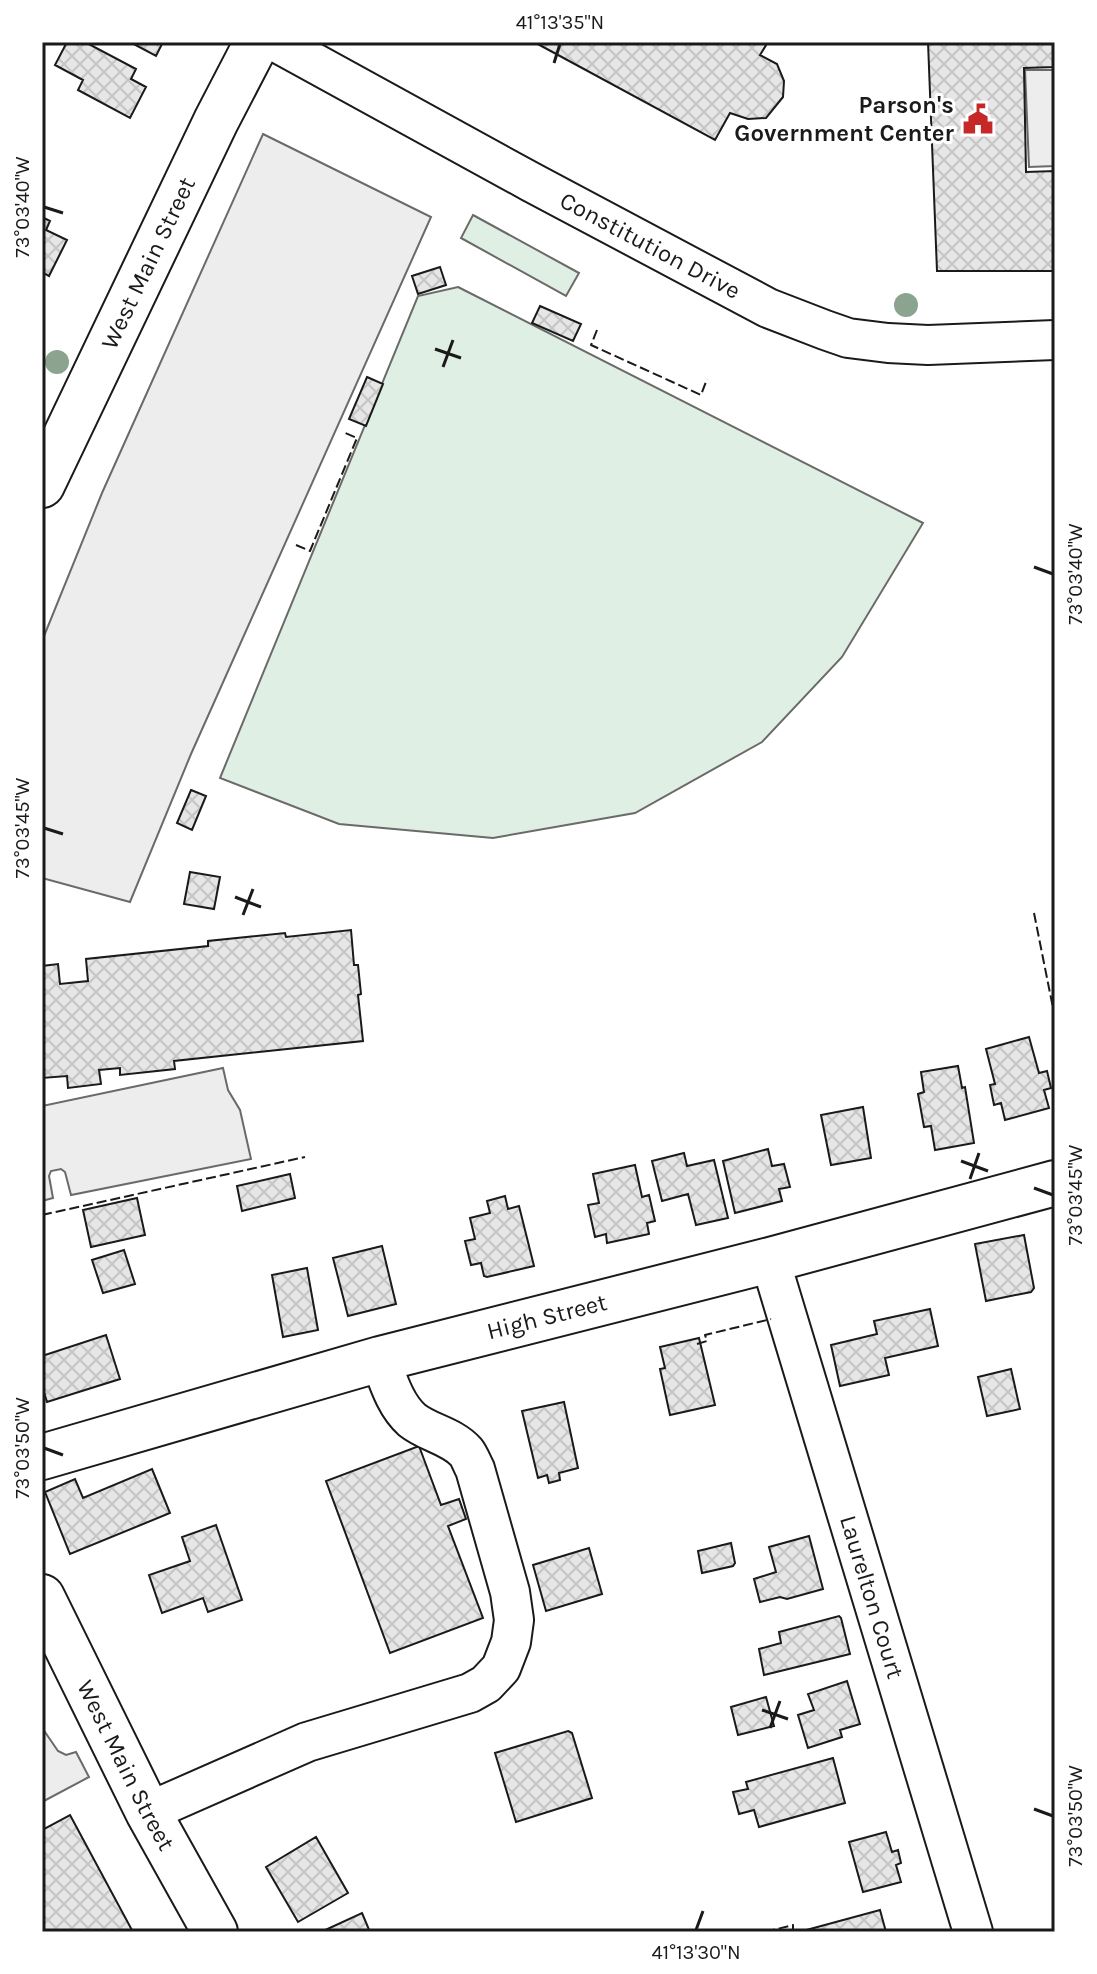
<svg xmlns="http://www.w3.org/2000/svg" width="1097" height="1974" viewBox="0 0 1097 1974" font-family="Karla,sans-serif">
<defs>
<pattern id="building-cross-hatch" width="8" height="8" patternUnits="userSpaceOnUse" patternTransform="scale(2)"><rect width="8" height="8" fill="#e6e6e6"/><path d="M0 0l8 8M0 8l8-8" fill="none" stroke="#c5c5c5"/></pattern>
</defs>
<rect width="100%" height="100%" fill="#fff"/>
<path fill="#e0efe3" stroke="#6a6a6a" stroke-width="2" d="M473,215L579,273L566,296L461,238Z
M458,287L923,523L842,657L762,742L635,813L493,838L339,824L220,778L418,296Z"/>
<path fill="#ededed" stroke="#6a6a6a" stroke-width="2" d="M1025,70H1055V166L1029,167Z
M263,134L431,217L191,754L130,902L42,878V641L102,493Z
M223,1068L228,1090L240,1110L251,1159L71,1195L65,1172L61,1169L51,1171L49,1176L53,1198L42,1201V1106Z
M45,1732L58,1751L66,1755L76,1752L89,1777L42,1802V1733Z"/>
<path fill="url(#building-cross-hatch)" stroke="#1a1a1a" stroke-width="2" d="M67,42H85L136,69L131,79L146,87L130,118L78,90L83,80L55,65Z
M130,42H163L156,56Z
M534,42H768L760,55L777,64L784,81L783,97L766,118L748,119L730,113L715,140Z
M928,42H1055V67L1024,68L1026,172L1055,171V271H937Z
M42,217L50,221L46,230L67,240L49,276L42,272Z
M440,267L446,285L418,294L412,276Z
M540,306L581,324L573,341L532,323Z
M367,377L383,384L366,426L349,419Z
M191,790L206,796L192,830L177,823Z
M190,872L220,877L214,909L184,904Z
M351,930L354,965H358L361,994L358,995L363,1041L174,1061L175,1069L120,1075V1068L99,1070L101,1084L68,1088L67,1076L42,1078V966L58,964L60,984L88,981L86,959L208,946V941L285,933L286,937Z
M1029,1037L1039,1073L1047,1071L1051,1088L1044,1090L1049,1108L1005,1120L1001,1103L994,1105L990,1085L995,1084L986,1049Z
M958,1066L962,1088L965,1087L974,1143L935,1150L931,1126L924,1127L918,1094L924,1092L921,1072Z
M863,1107L871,1158L831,1165L821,1115Z
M768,1149L772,1166L784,1164L790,1187L779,1189L782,1201L735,1213L723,1161Z
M684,1153L687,1166L714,1160L728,1218L696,1225L688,1194L662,1201L652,1161Z
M635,1165L642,1197L649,1195L655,1221L647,1223L649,1234L607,1243L606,1234L595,1237L588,1205L599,1203L593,1174Z
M290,1174L295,1198L242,1211L237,1186Z
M505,1196L508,1209L519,1206L534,1266L487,1277L484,1276L481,1263L471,1265L465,1241L475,1239L470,1218L490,1213L487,1201Z
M137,1198L145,1235L91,1247L83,1210Z
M1024,1235L1034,1288L1031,1292L986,1301L975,1244Z
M382,1246L396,1304L348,1316L333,1258Z
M124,1250L135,1284L103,1293L92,1260Z
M307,1268L318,1330L283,1337L272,1275Z
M930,1309L938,1346L885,1358L889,1375L840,1386L831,1345L877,1334L874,1321Z
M106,1335L120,1379L47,1402L42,1386V1356Z
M699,1338L715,1405L670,1415L660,1369L665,1368L660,1347Z
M1011,1369L1020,1409L987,1416L978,1377Z
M564,1402L578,1468L559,1473L560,1480L549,1483L547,1475L538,1478L522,1411Z
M419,1446L441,1505L459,1499L466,1519L448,1526L483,1618L390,1653L326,1481Z
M152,1469L170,1513L70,1554L45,1492L75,1479L83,1498Z
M216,1525L242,1600L208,1612L203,1598L162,1613L149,1575L190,1561L182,1537Z
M809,1536L823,1589L787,1599L780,1597L760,1602L754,1579L776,1572L769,1547Z
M731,1543L735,1563L733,1566L702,1573L698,1551Z
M589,1548L602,1594L546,1611L533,1565Z
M839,1616L841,1618L850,1654L764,1675L759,1649L781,1643L779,1632Z
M847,1681L860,1724L840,1730L842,1737L808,1748L798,1715L814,1710L808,1694Z
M766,1697L774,1726L738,1735L731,1707Z
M568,1731L572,1733L592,1798L516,1822L495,1753Z
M833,1758L845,1803L759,1827L754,1810L739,1814L733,1792L748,1789L746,1782Z
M70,1815L133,1932H42V1830Z
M886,1832L892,1852L898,1850L901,1863L896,1865L901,1882L863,1892L849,1842Z
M316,1837L348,1893L298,1922L266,1867Z
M880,1910L886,1932H799Z
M362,1913L370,1932H321Z"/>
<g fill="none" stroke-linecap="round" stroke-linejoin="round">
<g stroke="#1a1a1a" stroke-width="42">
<g id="minor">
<path id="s1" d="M276,42L531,182L768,308L825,330L848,338L888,343L928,345L1055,340"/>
<path id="s2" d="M770,1260L973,1932"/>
<path d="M148,1812L307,1742L470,1693L486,1684L501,1668L511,1642L514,1620L510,1592L475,1469C472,1464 470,1457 466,1452C452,1436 428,1433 412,1420C395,1405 388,1380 380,1359"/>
</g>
</g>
<g stroke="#1a1a1a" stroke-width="48">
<g id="major">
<path id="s3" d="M42,485L216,121L257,42"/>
<path id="s4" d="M42,1457L380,1359L770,1260L1055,1183"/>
<path id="s5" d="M42,1597L148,1812L215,1932"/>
</g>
</g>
<use href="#minor" stroke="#fff" stroke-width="38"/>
<use href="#major" stroke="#fff" stroke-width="44"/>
<path stroke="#1a1a1a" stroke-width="2" stroke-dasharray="10 4" stroke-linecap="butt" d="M597,330L591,345L701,395L707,379
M296,545L310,551L357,438L343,432
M1034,913L1055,1018
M42,1215L305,1157
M697,1344L707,1341L705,1335L771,1319
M765,1932L793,1925V1932"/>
</g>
<g fill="#8aa48f">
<circle cx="906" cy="305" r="12"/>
<circle cx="57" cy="362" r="12"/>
</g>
<path fill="none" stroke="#1a1a1a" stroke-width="3" d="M554,63L560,44M44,207L63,213M435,349L461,358M443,367L453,340M1034,567L1053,574M44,828L63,834M235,897L261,907M243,915L253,889M961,1161L988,1171M970,1179L979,1153M1034,1188L1053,1195M44,1448L63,1455M762,1710L788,1719M770,1728L780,1701M1034,1809L1053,1816M696,1930L703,1911"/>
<defs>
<g id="civic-bare" transform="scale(2.4)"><path d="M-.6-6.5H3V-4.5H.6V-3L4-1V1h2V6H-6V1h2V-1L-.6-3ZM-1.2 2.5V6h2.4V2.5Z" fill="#c62828" stroke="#fff" stroke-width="2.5" paint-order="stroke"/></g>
</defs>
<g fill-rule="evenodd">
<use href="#civic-bare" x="978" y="119"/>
</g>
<g text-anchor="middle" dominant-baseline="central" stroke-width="6" stroke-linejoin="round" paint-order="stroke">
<g font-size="24" font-weight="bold" fill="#1a1a1a" stroke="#fff" text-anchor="end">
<text x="954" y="105">Parson's<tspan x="954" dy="28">Government Center</tspan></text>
</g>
<g font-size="24" fill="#1a1a1a" stroke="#fff">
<text stroke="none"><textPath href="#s1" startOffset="426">Constitution Drive</textPath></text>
<text stroke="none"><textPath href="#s3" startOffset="246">West Main Street</textPath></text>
<text stroke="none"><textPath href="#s4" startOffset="524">High Street</textPath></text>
<text stroke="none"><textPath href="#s2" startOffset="352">Laurelton Court</textPath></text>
<text stroke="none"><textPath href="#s5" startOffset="188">West Main Street</textPath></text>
</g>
</g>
<rect width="1097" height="1974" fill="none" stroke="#ffffff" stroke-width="88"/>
<rect x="44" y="44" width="1009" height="1886" fill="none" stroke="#1a1a1a" stroke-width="3"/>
<g font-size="20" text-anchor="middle" fill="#1a1a1a">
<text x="560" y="29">41°13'35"N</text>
<text transform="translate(22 207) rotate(-90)" y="7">73°03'40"W</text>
<text transform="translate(1075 574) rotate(-90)" y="7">73°03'40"W</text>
<text transform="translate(22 828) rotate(-90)" y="7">73°03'45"W</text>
<text transform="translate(1075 1195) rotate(-90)" y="7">73°03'45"W</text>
<text transform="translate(22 1448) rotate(-90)" y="7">73°03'50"W</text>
<text transform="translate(1075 1816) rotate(-90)" y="7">73°03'50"W</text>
<text x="696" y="1959">41°13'30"N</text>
</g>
</svg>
